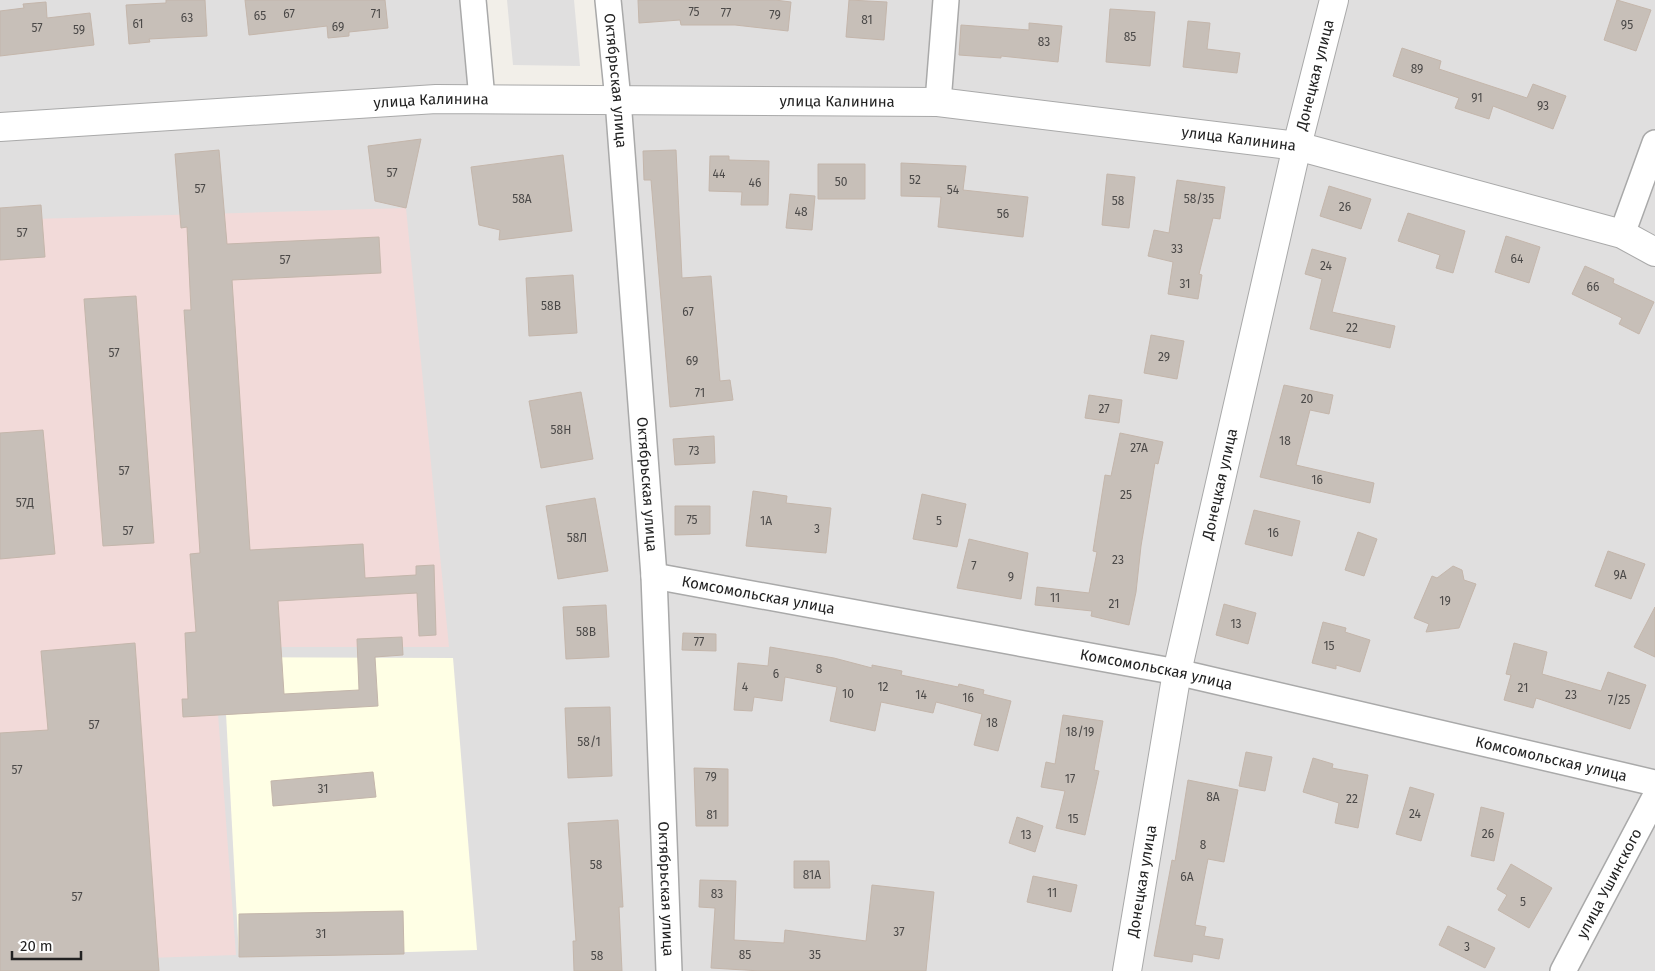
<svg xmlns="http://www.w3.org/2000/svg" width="1655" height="971" viewBox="0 0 1655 971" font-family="'Fira Sans',sans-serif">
<rect width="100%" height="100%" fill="#f2efe9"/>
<path fill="#e0dfdf" d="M0,0H469L477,91L0,122Z
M507,0H574L580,66L513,65Z
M609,0H944L936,101L619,98Z
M950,0H1655V128L1620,229L1292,140L942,99Z
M616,102L665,971H0V131Z
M626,109L940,113L1287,154L1172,660L664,567Z
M1305,157L1619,245L1655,264V773L1186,666Z
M1655,161V245L1629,231Z
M659,581L1172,677L1122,971H673Z
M1180,676L1655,787L1558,971H1131Z
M1655,818V971H1575Z"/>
<path fill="#f2dad9" d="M406,208L449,647H213L236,955L0,963V220Z"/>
<path fill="#ffffe5" d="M223,657L453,658L477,950L239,957Z"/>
<path fill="#c7bfb8" stroke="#c4b6ab" d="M166,0H205L207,36L149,39L150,42L129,44L126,5L166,3Z
M245,0H385L388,28L349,32V36L328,38L327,26L249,35Z
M638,0H775L791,2L788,31L735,25H681L680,20L639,23Z
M849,0L887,2L884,40L846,37Z
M1617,0L1651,10L1636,51L1604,40Z
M46,2L47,18L90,13L94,45L0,56V11L24,8L23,4Z
M1110,9L1155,12L1150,66L1106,62Z
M1188,21L1210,23L1207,49L1240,53L1237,73L1183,67Z
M1029,23L1062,26L1058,62L1001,56V58L959,55L961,25L1029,30Z
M1402,48L1441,61L1439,69L1527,98L1533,84L1566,96L1553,129L1493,106L1489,119L1455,108L1459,98L1393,76Z
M421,139L406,208L375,201L368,146Z
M219,150L227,244L379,237L381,273L232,280L250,550L363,544L365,578L416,575V566L434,565L436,635L419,636L417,593L278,601L284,694L359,690L357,639L402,637L403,655L375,657L378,706L183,717L182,699H188L185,633L196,632L190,554L200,553L184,310H191L187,227L181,228L175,154Z
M676,150L682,278L711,276L720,381L730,380L733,400L670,407L651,180H644L643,151Z
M563,155L572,231L499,240L500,230L479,225L471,167Z
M710,156H729V160L769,161L768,205H741L742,192L709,191Z
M901,163L966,166L963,190L1028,197L1023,237L938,227L941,197L901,196Z
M818,164H865V199H818Z
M1107,174L1135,177L1129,228L1102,225Z
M1177,180L1225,187L1220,219L1213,218L1199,274L1202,275L1198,299L1168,294L1173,262L1148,256L1154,230L1169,233Z
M1329,186L1371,199L1361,229L1320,216Z
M790,194L815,196L812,230L786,228Z
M41,205L45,257L0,260V208Z
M1408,213L1465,231L1453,273L1436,268L1440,255L1398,241Z
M1506,236L1540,247L1529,283L1495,272Z
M1312,249L1346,258L1332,312L1395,326L1390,348L1310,329L1322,279L1305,274Z
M1585,266L1614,279L1613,283L1654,302L1639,334L1619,324L1622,318L1572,294Z
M573,275L577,333L529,336L526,278Z
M136,296L154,543L103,546L84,299Z
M1151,335L1184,341L1177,379L1144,373Z
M1284,385L1333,395L1329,414L1310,410L1296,465L1374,483L1370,503L1260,477Z
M581,392L593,459L541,468L529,401Z
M1089,395L1122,400L1119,423L1085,418Z
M43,430L55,554L0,559V433Z
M1120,433L1163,442L1158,464L1155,463L1141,546L1136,592L1129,625L1091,616L1092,611L1035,605L1037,587L1089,593L1097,552L1093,551L1105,475L1111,476Z
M714,436L715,463L675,465L673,439Z
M753,491L787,496L786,503L831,508L826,553L746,546Z
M922,494L966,504L957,547L913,539Z
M595,498L608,571L558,579L546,506Z
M675,506H710V534L675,535Z
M1254,510L1300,521L1292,556L1245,544Z
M1358,532L1377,539L1364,576L1345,570Z
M969,539L1028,553L1021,599L957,588Z
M1608,551L1645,564L1631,599L1595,586Z
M1453,566L1462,570L1464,580L1476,584L1459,628L1426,632L1429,624L1414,618L1432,576L1437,578Z
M1224,604L1256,613L1248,644L1216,635Z
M606,605L609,657L566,659L563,607Z
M1655,607V657L1634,647Z
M1323,622L1346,628L1345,632L1370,640L1360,672L1336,665V669L1312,663Z
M683,633L716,634V651L682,650Z
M135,643L159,971H0V733L48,730L41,651Z
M1514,643L1547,652L1542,674L1601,691L1608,672L1646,685L1630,729L1536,698L1533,708L1504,700L1511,675L1506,674Z
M770,647L834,658L872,668V665L902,671L901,675L958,687L959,684L984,690L983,694L1011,701L998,751L974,745L982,714L936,702L933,713L881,702L875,731L830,721L837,687L785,677L782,701L754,697L752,711L734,710L738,663L768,666Z
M610,707L612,776L568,778L565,708Z
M1063,715L1103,721L1094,770L1099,771L1085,835L1056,828L1065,791L1041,787L1046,762L1055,764Z
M1246,752L1272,757L1265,791L1239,786Z
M1313,758L1333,764L1332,768L1368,775L1358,828L1335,823L1339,803L1303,792Z
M694,768L728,769V826H696Z
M373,772L376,797L273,806L271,781Z
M1188,780L1238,790L1224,862L1208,859L1195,925L1206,927L1204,936L1223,939L1219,959L1193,954L1192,962L1154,956L1172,860L1175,861Z
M1410,787L1434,794L1421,841L1396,834Z
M1481,807L1504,813L1494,861L1471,856Z
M1017,817L1043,826L1035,852L1009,843Z
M618,820L623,907H619L622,971H574L573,941H576L568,823Z
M794,861H829L830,888H794Z
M1511,864L1552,888L1529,928L1498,910L1507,895L1497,889Z
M1033,876L1077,885L1071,912L1027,902Z
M700,880L736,881L734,940L784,943L785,930L866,941L872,885L934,892L926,971H761L711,968L715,908L699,907Z
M403,911L404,954L239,957V914Z
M1448,926L1495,948L1485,968L1439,945Z"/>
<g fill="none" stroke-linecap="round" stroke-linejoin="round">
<g stroke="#a9a9a9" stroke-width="28">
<g id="minor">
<path d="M473,0L482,99"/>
<path id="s1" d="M608,0L618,100L654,576L669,971"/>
<path d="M938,102L946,0"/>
<path d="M1622,234L1655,143"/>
<path id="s2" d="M654,576L1177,672L1655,783"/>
<path id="s3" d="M1563,971L1655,797"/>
</g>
</g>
<g stroke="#a9a9a9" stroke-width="30">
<g id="tertiary">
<path id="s4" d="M0,127L436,99L938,102L1297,146L1622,234L1655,252"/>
<path id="s5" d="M1127,971L1177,672L1297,146L1334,0"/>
</g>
</g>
<use href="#minor" stroke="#fff" stroke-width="25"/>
<use href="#tertiary" stroke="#fff" stroke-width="28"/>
</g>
<g text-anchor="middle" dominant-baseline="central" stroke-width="4" stroke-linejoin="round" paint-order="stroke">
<g font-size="12" fill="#4b4948">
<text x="694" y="12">75</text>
<text x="726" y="13">77</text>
<text x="289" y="14">67</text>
<text x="376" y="14">71</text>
<text x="775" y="15">79</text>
<text x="260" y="16">65</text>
<text x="187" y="18">63</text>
<text x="867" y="20">81</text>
<text x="138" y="24">61</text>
<text x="1627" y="25">95</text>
<text x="338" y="27">69</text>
<text x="37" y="28">57</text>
<text x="79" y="30">59</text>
<text x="1130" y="37">85</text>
<text x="1044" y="42">83</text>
<text x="1417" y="69">89</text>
<text x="1477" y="98">91</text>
<text x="1543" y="106">93</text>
<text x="392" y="173">57</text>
<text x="719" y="174">44</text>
<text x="915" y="180">52</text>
<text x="841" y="182">50</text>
<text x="755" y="183">46</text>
<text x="200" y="189">57</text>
<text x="953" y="190">54</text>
<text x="522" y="199">58А</text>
<text x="1199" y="199">58/35</text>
<text x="1118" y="201">58</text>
<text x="1345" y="207">26</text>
<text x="801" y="212">48</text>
<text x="1003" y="214">56</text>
<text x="22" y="233">57</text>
<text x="1177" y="249">33</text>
<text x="1517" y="259">64</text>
<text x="285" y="260">57</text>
<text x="1326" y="266">24</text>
<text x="1185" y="284">31</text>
<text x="1593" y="287">66</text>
<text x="551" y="306">58В</text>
<text x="688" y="312">67</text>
<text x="1352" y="328">22</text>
<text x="114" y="353">57</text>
<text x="1164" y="357">29</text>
<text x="692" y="361">69</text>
<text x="700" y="393">71</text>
<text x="1307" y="399">20</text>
<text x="1104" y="409">27</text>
<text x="561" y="430">58Н</text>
<text x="1285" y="441">18</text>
<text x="1139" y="448">27А</text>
<text x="694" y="451">73</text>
<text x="124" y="471">57</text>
<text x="1317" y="480">16</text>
<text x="1126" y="495">25</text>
<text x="25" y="503">57Д</text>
<text x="692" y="520">75</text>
<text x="766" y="521">1А</text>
<text x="939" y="521">5</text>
<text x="817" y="529">3</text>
<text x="128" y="531">57</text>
<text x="1273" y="533">16</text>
<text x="577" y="538">58Л</text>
<text x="1118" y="560">23</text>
<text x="974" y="566">7</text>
<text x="1620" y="575">9А</text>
<text x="1011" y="577">9</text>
<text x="1055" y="598">11</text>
<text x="1445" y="601">19</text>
<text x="1114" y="604">21</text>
<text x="1236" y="624">13</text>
<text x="586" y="632">58В</text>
<text x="699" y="642">77</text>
<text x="1329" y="646">15</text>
<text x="819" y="669">8</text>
<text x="776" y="674">6</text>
<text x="745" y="687">4</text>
<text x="883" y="687">12</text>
<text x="1523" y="688">21</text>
<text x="848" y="694">10</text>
<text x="921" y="695">14</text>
<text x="1571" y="695">23</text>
<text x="968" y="698">16</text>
<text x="1619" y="700">7/25</text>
<text x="992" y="723">18</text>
<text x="94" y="725">57</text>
<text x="1080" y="732">18/19</text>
<text x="589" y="742">58/1</text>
<text x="17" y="770">57</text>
<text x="711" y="777">79</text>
<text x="1070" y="779">17</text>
<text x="323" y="789">31</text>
<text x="1213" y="797">8А</text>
<text x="1352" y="799">22</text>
<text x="1415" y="814">24</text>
<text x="712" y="815">81</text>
<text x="1073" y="819">15</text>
<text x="1488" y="834">26</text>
<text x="1026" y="835">13</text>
<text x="1203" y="845">8</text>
<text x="596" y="865">58</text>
<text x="812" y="875">81А</text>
<text x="1187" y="877">6А</text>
<text x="1052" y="893">11</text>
<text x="717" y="894">83</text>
<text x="77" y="897">57</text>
<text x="1523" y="902">5</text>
<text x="899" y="932">37</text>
<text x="321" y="934">31</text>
<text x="1467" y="947">3</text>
<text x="745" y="955">85</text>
<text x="815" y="955">35</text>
<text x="597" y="956">58</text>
</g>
<g font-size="15" fill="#222" stroke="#fff">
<text stroke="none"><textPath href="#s5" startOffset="916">Донецкая улица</textPath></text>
<text stroke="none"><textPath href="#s1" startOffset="81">Октябрьская улица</textPath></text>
<text stroke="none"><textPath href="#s4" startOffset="432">улица Калинина</textPath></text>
<text stroke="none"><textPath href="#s4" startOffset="838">улица Калинина</textPath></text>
<text stroke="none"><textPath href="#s4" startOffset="1242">улица Калинина</textPath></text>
<text stroke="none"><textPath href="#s5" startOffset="496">Донецкая улица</textPath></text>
<text stroke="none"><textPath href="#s1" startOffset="486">Октябрьская улица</textPath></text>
<text stroke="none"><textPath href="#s2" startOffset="106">Комсомольская улица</textPath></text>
<text stroke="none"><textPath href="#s2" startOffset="511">Комсомольская улица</textPath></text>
<text stroke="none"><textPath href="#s2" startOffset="916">Комсомольская улица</textPath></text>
<text stroke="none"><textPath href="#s5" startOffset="91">Донецкая улица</textPath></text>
<text stroke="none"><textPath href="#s3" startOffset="99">улица Ушинского</textPath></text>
<text stroke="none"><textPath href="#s1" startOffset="891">Октябрьская улица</textPath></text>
</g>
</g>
<path d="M12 951v8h69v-8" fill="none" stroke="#222222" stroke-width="2.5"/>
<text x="20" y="951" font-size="15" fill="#222222" stroke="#ffffff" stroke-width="4" paint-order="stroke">20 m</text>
</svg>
